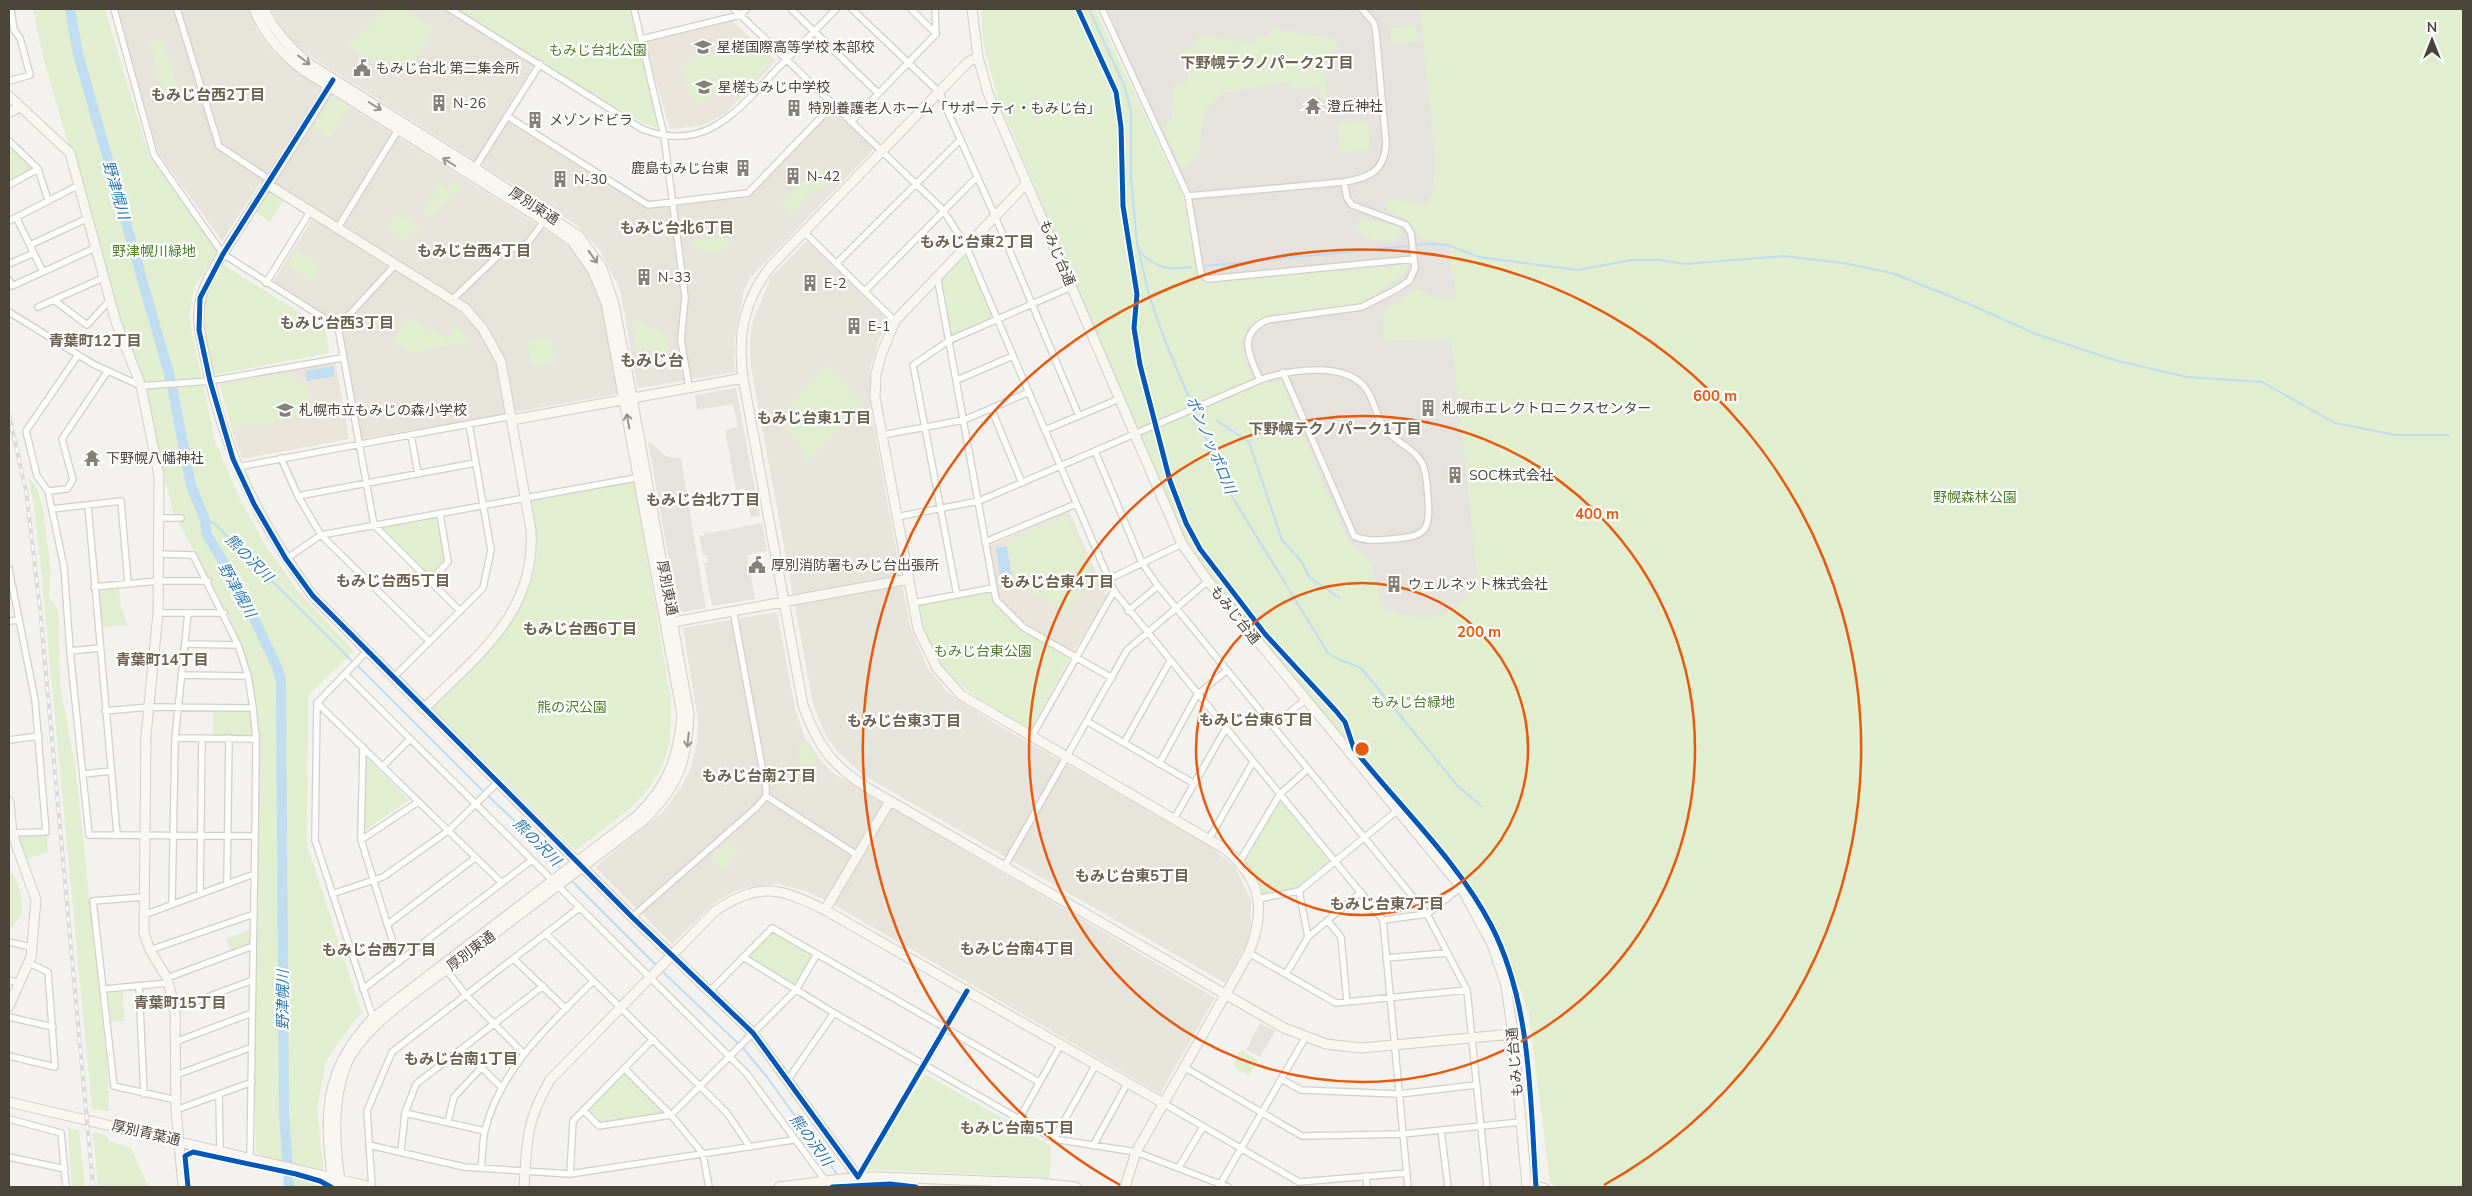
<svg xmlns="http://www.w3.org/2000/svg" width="2472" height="1196" viewBox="0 0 2472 1196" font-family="'Nunito Sans','Noto Sans JP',sans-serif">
<rect width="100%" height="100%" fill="#f4f2ee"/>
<path fill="#e7e4dc" d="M117,9H250L256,28L273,52L320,88L552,234L573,249L592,276L601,304L618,394L361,439L341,328L335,320L273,282L313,218L260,183L222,241L158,153Z
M271,9H445L535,63L503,115L647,207L749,195L833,110L874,149L750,278L744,289L734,342L735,372L640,388L637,385L620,289L600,251L578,226L307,54L285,35Z
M807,241L889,321L879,339L870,369V407L910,626L927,667L947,692L991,721L1208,845L1235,867L1251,900V926L1246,946L1225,983L863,775L838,752L826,736L813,704L751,367L750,342L752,323L771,277Z
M777,612L795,709L804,736L821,761L833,773L1215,998L1160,1094L838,907L806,891L779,884L749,887L735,891L715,902L672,944L595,867L662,813L680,789L691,768L697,740L698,720L683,628Z"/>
<path fill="#e6e2de" d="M1107,9H1426L1446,169L1451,267L1461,313L1500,634L1419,625L1376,608L1200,283L1185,196Z"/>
<path fill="#eae5da" d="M731,20L776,61L727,112L716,119L700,126L670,129L644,41Z
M336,363L349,439L242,459L233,434L220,384Z
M1069,511L1107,598L1073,652L1024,624L999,599L989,546Z"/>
<path fill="#e1eecf" d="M33,9H105L149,156L218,251L194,287L189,318L215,441L240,499L267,548L299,592L354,651L308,696L307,845L362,1013L351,1025L326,1061L317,1108L325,1187H293L292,1183L256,1151L254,1065L259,728L250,672L233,624L173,512L154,433L68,144L42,53Z
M385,9H403L434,28L417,57L398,74L349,47Z
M455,9H631L660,124L656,128L645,124L565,78Z
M981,9H1095L1183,196L1199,280L1207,283L1408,264L1405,274L1359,304L1249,323L1241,346L1252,376L1260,386L1281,380L1347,539L1371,563L1382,607C1408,620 1445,624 1465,598C1470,592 1473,582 1477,574L1451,339L1388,341L1383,334L1384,310L1417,289L1439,299L1458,298L1451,268L1450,245L1418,237C1414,220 1402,218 1387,211L1385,205L1391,199L1428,206L1433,188L1435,159L1420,9H2463V1187H1558L1550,1183L1529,1014L1508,957H1506L1488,917L1467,885L1305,696L1222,591L1177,526L997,96L983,42Z
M1416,25L1418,42L1391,44L1389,28Z
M1272,28L1336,39L1339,49L1324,54L1322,58L1330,114L1327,113L1326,99L1321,100L1319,87L1293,89L1285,82L1221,94L1207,109L1203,122L1199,156L1182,170L1163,128L1172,121L1173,84L1189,81L1182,52L1195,46L1198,35L1255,43L1259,35L1268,36Z
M163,39L179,94L165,98L150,43Z
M751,44L771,62L736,99L731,89L697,103L689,94L683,66L687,61Z
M332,96L349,106L330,138L313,128Z
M1368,121L1371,150L1340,153L1337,123Z
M12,150L34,169L9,181V152Z
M818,165L834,178L827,187L811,192L791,214L781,205Z
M453,180L463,186L431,217L424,212L438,184L447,189Z
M268,191L283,201L270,222L255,212Z
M398,215L420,227L405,240L388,229Z
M1355,216L1398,227L1403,235C1387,247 1370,240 1354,231L1361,222Z
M729,236V244L717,254L693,248L692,240Z
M966,246L997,319L950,340L937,276Z
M297,250L322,265L312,281L287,266Z
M222,264L326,329L329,353L214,375C202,330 193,306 222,264Z
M408,316L447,339L455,327L464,333L468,341L412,353L392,342Z
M631,318L668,335L669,351L636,349Z
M550,336L555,363L532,367L527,341Z
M827,364L863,402L807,461L800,442L778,420Z
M290,373L292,380L298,384L306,383L312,416L232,429L220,385Z
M28,476L38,490L43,511L51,569L49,597L58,610L60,683L76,772L108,1075L109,1111L92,1109L41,570L34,507Z
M634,482L671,699L670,743L661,770L647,790L631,808L576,850L430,706C471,666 528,622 536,561C539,541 535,519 532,500Z
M1067,516L1092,571L1067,613L1015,583L1007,542Z
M439,518L445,562L430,577L380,527Z
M119,589L121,607L128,625L102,627L98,591Z
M989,592L993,602L1020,629L1070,658L1032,727C1022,727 1010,717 1001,712C952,683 930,664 919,607L921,605Z
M213,710H251L252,736L213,735Z
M805,740L817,759L811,768L805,764H799V743Z
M366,757L409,800L364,831Z
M1280,794L1336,861L1299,891L1257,899L1240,861Z
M17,836H47L48,852L27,859Z
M729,842L738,851L729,867L722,869L711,857Z
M13,873C22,893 29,915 9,930V875Z
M772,928L817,954L796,990L743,957Z
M251,929V944L231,951L226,939Z
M123,989L124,1021L111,1022L107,991Z
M1241,1050L1258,1060L1249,1076L1234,1067V1062Z
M624,1068L671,1115L599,1126L583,1110Z
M925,1074L1051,1146L1050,1178L866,1169Z
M68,1128L79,1130L85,1187H72Z
M93,1132L106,1135L109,1141L131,1148L149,1187H98Z"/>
<path fill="#e6e3df" d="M1294,9H1339L1333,35L1291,25Z
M1443,342L1447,371L1383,382L1379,347Z
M1329,381L1339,382L1364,396L1374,421L1350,430Z
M736,388L760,516L751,517L745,488L736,490L725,430L738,427L733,404L697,410L695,395Z
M648,441L666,456L681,459L706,608L678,613Z
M762,523L767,551L747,555L755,599L712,606L704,563L708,562L706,555H703L699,535L704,536V534Z
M1260,1023L1275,1031L1260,1057L1246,1050Z"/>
<path fill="#c0ddf1" d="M333,366L335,376L307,381L305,371Z
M1007,546L1011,574L1000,576L996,548Z"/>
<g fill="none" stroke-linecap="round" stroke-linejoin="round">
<path stroke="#c0ddf1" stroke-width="2" d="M1089,9L1124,85L1131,111V178L1137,243L1149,295L1165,341L1228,490L1328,653C1339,661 1350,663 1362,669L1457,785L1481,806
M1140,252C1157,269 1169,270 1191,267
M1205,266L1429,244L1448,245L1479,257L1578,270L1632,260H1659L1686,264L1783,256L1843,263L1892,273L1969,304L2036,334L2118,361L2187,377L2262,382L2335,423L2396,435H2449
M1217,421L1249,442L1282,540L1301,561L1310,578L1340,598
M205,519L214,523L353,662
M357,665L484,792
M488,796L546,850L562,870
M570,879L657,966
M662,971L743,1048L767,1077L839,1177"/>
<path stroke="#c0ddf1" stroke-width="10" d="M70,9L78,54L171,381L191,486L205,519L206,533L242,593L277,667L281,680L284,1113L289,1187"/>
<g stroke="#d2d0cb" stroke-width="8">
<path id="street" d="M114,9L154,155L223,254L338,327L374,525L460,611
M177,9L219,146L270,180
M450,9L642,129C706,154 738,110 777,69C797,49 817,29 836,9
M634,9L664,136L685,297L681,340L689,387
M734,9L943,210L966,246L1114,591L1383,920L1408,1187
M791,9L878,93
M852,9L939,92L995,216L1079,416
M911,9L936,34
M1102,9L1188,196L1201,274L1208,279L1414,259
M642,39L740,15L747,9
M9,81L30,75L20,38L14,30L11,9
M507,116L648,205L748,193L833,105
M851,122L936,34L935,9
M9,141L38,169L48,200
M474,169L540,64
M9,185L38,169
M1188,196L1344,182C1369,178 1385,171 1386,143L1376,33L1374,23L1362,9
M16,217L43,272L95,248
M9,221L79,185
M337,229L398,130
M804,232L895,321
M30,245L88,218
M9,264L34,253
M836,264L960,140
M937,276L996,600L1023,627L1112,678
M9,280L12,286L43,272
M266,283L310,212
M865,291L977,177
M54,300L87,325L110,300
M452,300L502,252L528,243L544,221
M38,307L103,278
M9,312L93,364L141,386L210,381L342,358
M338,327L396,264
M78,355L26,431L37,476L48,491L64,567L70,651L89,835L255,836
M957,380L1013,356
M1260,380C1250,356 1236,335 1267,320L1362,307L1397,289L1409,281L1415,268L1411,233L1406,225L1352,205L1347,198L1344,182
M991,408L1022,483
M1045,430L1119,399
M411,435L418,474
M882,435L964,420L1029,392
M1095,451L1142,563L1158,586L1427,914L1467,990L1487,1187
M281,458L298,496L321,535L429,641
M237,467L512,416
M48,491L67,489L73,480L62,439L107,372
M298,496L475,463
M88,505L117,834
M52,509L121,501L128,584
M896,517L979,501L1260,380C1288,370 1347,360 1367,390C1375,403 1377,420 1387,431C1398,444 1416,449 1423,465C1427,475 1427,487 1428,499C1431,532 1424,537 1391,539C1377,540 1367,542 1354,536L1283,372
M160,518H181
M985,542L1076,504
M158,554L193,555L238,645L248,676L253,708L256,739L255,836L250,1159
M286,559L321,535L641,477
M9,569L35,700L46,832L12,833
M1109,579L1182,544
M430,581L448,562L440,514
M94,587L158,581H208
M957,595L913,365L950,340L1071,287
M913,603L993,588
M1128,611L1158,586
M158,613H224
M9,621L19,620
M185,644L238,645
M70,651L100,648
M367,651L317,703L315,840L374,1021
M345,674L747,1074L825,1180
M182,675L248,676
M393,678L483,588L491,550L469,424
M317,703L502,883
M105,711L149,707L253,708
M1088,722L1193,783
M1273,726L1305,700
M1032,736L1114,591
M175,738L256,739
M9,740L39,736
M1124,743L1170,661
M363,747L361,840L399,962
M1159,764L1197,695L1226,671
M382,767L409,740
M84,774L111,771
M766,796L857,855
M1174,819L1226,728
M1209,839L1253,762
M361,840L418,802
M1240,861L1280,794L1308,769
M1004,867L1127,650L1208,581
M227,884L229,738
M1299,891L1308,937
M200,894L202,738
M332,894L383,877L448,831L498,782
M144,897L93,901L114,1086L176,1100
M1257,899L1299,891L1398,810
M172,905L175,738L188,613
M144,915L254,874
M632,917L757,807L766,796V788L733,610
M1383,920L1427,914L1461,887
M1328,921L1341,937L1347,1002
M388,924L475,858
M546,934L727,1113L750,1147
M9,942L31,947
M150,950L254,914
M1249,953L1336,1003L1467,990
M743,957L834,1013L1054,1139L1136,1152L1228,1187
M1386,958L1447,953
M514,959L566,1009
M445,968L466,995L523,1053
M1286,974L1308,937L1361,892
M167,978L253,946
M9,980L19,983
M139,986L144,1094
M104,989L168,983
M363,989L532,860
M710,991L772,928L1039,1082
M175,1009L253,980
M9,1017L53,1027
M175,1042L252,1013
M463,1049L502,1088
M9,1056L55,1067L48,972L29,963
M1184,1067L1302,1136L1403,1134L1521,1122
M624,1068L671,1115L703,1154L709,1187
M176,1075L252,1047
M1281,1079L1301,1090L1399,1094L1476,1085
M787,1081L834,1013
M219,1095L220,1151
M1163,1103L1299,1182L1407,1173
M176,1110L252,1082
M583,1110L599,1126L671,1115L796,990L817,954
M405,1113L485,1131
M9,1119L61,1133L66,1187
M1019,1119L1060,1046
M448,1122L454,1097L481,1068
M1441,1130L1448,1187
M1054,1139L1095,1066
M369,1145L464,1167L570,1174L793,1140
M1093,1146L1127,1084
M401,1151L405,1113L416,1084L543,986
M9,1157L65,1169
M1179,1167L1203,1127
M481,1168C483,1156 482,1142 485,1130C502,1066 548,1027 593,981
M570,1174L573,1121L653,1039
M1366,1176L1367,1187
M858,1177L967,991
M1527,1182L1545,1187
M1221,1183L1305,1038
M372,1187L367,1111L392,1052L579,908"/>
</g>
<g stroke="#d3cfc5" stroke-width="11">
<path id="secondary" d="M254,9C264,34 282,54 303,70L544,221L572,241L593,271L606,303L682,715C678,758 669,784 638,815L373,1018C321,1074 325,1115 333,1187
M263,9C275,31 288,47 308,63L475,168L579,236L602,268L614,304L630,386L689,714C687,762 678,787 643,821C582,867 521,913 461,959C426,985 365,1024 347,1063C331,1101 335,1148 341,1187
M972,9L978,57L988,93L1182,544L1208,581L1461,887L1492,944L1506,986L1513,1034L1527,1187
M978,57L968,62L772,265C744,299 737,335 743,378L803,705C818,747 833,767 871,790L1284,1028L1326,1044L1361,1048L1513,1034
M332,82C303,132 270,180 239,229C226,250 207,274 201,298C195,319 202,342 206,362C224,451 259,523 313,596L632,917L753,1033L858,1177
M9,96L70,153L116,322L141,386L159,476L158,613L146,735L144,933L150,950L167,978L175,1009L176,1110L183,1187
M9,113L19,107
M1027,183L895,321L881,355L876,374L875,397L918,629L937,668L961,695L1225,849C1262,880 1266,909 1249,953L1136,1152L1125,1187
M267,184L465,308L483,329L501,362L531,530C536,614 477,655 424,709
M512,420L743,378
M668,623L909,579
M9,802L12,833L36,900L31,957L9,1006
M825,910L890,801
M9,1102L371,1187
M524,1187C527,1141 526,1121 550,1080L715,911C760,881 780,888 825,910L1163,1103
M779,1187L858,1177H880L1039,1183L1076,1187"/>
</g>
<use href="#street" stroke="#fdfdfc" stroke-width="5.5"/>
<use href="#secondary" stroke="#f7f6f1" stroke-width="9"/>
<g stroke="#dbdbda" stroke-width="4">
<path id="rail" d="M9,415L26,491L40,609L93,1187"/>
</g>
<use href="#rail" stroke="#fff" stroke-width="2" stroke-dasharray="5.5" stroke-linecap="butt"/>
<g stroke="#fff" stroke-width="8">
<path id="cycleway" d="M1078,9L1116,92L1121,127L1123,206L1137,294L1134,328L1140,365L1170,481L1186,523L1200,549L1265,634L1336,711L1345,722L1354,749C1398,805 1458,861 1491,925C1532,1005 1530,1100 1536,1187
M333,80L223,254L200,298L199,330L210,381L233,459L254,504L286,559L313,596L632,917L753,1033L858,1177L967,991
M188,1187L185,1156L193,1152L296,1174L320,1181L331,1187
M832,1187L890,1184L916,1187"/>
</g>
<use href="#cycleway" stroke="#0057b8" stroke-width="5"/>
</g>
<defs><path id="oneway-shaft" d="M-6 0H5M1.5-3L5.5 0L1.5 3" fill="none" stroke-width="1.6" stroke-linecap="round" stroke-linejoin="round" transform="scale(1.25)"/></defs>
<g stroke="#98948c">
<use href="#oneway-shaft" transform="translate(304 60) rotate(37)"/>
<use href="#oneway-shaft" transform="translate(375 106) rotate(32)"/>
<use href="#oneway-shaft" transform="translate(449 162) rotate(-148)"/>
<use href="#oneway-shaft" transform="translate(593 257) rotate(54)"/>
<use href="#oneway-shaft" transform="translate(628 421) rotate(-100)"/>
<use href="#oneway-shaft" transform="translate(688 740) rotate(96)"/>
</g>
<g fill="none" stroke="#e8590c" stroke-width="2.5">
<circle cx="1362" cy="749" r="166"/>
<circle cx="1362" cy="749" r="333"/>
<path d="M1120 1185A499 499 0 1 1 1604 1185"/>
</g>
<defs>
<g id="school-bare" transform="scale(1.35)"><path d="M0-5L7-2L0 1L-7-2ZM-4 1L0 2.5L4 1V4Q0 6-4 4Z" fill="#868178" stroke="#fff" stroke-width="2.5" paint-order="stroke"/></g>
<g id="civic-bare" transform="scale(1.35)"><path d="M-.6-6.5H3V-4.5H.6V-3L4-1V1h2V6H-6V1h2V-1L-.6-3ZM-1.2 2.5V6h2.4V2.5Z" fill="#868178" stroke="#fff" stroke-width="2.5" paint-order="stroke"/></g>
<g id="building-bare" transform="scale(1.35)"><path d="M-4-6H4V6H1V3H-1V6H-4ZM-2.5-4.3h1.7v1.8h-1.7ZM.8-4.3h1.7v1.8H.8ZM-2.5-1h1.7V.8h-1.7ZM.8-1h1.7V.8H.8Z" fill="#868178" stroke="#fff" stroke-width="2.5" paint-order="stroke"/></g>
<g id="temple-bare" transform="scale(1.35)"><path d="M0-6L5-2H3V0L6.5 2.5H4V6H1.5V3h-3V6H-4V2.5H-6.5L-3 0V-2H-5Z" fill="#868178" stroke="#fff" stroke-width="2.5" paint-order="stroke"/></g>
</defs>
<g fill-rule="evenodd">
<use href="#school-bare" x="703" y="47"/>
<use href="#civic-bare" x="362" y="68"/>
<use href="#school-bare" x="704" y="87"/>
<use href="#building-bare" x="439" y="103"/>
<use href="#temple-bare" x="1313" y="106"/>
<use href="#building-bare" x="794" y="108"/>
<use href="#building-bare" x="535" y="120"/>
<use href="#building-bare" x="743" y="168"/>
<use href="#building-bare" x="793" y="176"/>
<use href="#building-bare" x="560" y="179"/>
<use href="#building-bare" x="644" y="277"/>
<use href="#building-bare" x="810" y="283"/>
<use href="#building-bare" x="854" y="326"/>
<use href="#building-bare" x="1428" y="408"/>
<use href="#school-bare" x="285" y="410"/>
<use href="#temple-bare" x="92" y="458"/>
<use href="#building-bare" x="1455" y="475"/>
<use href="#civic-bare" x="757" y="565"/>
<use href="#building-bare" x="1394" y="584"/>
</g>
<g text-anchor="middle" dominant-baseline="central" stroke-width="4.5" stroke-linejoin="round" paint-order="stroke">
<g font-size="14" fill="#4b4439" stroke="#fff" text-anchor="start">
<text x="717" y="47">星槎国際高等学校 本部校</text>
<text x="376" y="68">もみじ台北 第二集会所</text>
<text x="718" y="87">星槎もみじ中学校</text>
<text x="453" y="103">N-26</text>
<text x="1327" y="106">澄丘神社</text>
<text x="808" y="108">特別養護老人ホーム「サポーティ・もみじ台」</text>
<text x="549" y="120">メゾンドビラ</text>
<text x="729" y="168" text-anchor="end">鹿島もみじ台東</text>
<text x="807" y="176">N-42</text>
<text x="574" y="179">N-30</text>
<text x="658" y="277">N-33</text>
<text x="824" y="283">E-2</text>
<text x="868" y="326">E-1</text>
<text x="1442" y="408">札幌市エレクトロニクスセンター</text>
<text x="299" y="410">札幌市立もみじの森小学校</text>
<text x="106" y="458">下野幌八幡神社</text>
<text x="1469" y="475">SOC株式会社</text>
<text x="771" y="565">厚別消防署もみじ台出張所</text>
<text x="1408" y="584">ウェルネット株式会社</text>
</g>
<g font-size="14" fill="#4a7f2a" stroke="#fff">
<text x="598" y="50">もみじ台北公園</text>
<text x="154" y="251">野津幌川緑地</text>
<text x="1975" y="497">野幌森林公園</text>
<text x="983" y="651">もみじ台東公園</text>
<text x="1413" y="702">もみじ台緑地</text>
<text x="572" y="707">熊の沢公園</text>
</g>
<g font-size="14" fill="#4b4439" stroke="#fff">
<text transform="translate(534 206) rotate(33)">厚別東通</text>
<text transform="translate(1057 253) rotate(67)">もみじ台通</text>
<text transform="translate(667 588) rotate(79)">厚別東通</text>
<text transform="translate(1235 615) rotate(51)">もみじ台通</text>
<text transform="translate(471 951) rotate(-37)">厚別東通</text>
<text transform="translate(1515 1062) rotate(-95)">もみじ台通</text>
<text transform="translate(146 1133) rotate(13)">厚別青葉通</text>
</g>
<g font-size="15" font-weight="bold" fill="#6e6250" stroke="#fff">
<text x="1267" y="63">下野幌テクノパーク2丁目</text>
<text x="208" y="95">もみじ台西2丁目</text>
<text x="677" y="228">もみじ台北6丁目</text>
<text x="977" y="242">もみじ台東2丁目</text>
<text x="474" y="251">もみじ台西4丁目</text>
<text x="337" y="323">もみじ台西3丁目</text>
<text x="95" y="341">青葉町12丁目</text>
<text x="814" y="418">もみじ台東1丁目</text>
<text x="1335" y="429">下野幌テクノパーク1丁目</text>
<text x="703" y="500">もみじ台北7丁目</text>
<text x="393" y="581">もみじ台西5丁目</text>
<text x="1057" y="582">もみじ台東4丁目</text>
<text x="580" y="629">もみじ台西6丁目</text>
<text x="162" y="660">青葉町14丁目</text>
<text x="1256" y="720">もみじ台東6丁目</text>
<text x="904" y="721">もみじ台東3丁目</text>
<text x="759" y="776">もみじ台南2丁目</text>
<text x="1132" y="876">もみじ台東5丁目</text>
<text x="1387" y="904">もみじ台東7丁目</text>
<text x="1017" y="949">もみじ台南4丁目</text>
<text x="379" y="950">もみじ台西7丁目</text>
<text x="180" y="1003">青葉町15丁目</text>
<text x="461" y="1059">もみじ台南1丁目</text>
<text x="1017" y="1128">もみじ台南5丁目</text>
</g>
<g font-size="15" font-style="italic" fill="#2e7ab2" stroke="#fff">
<text transform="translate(116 190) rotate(74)">野津幌川</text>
<text transform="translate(1211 445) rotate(67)">ポンノッポロ川</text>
<text transform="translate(249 558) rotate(45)">熊の沢川</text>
<text transform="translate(237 590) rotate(61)">野津幌川</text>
<text transform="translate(537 842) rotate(45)">熊の沢川</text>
<text transform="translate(283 1000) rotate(-90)">野津幌川</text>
<text transform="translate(811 1140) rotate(54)">熊の沢川</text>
</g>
<g font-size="16" font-weight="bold" fill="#6e6250" stroke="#fff">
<text x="652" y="361">もみじ台</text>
</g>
</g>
<circle cx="1362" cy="749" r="8" fill="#e8590c" stroke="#fff" stroke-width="2.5"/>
<g font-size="15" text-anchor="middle" font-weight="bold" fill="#e8590c" stroke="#fff" stroke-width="4.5" stroke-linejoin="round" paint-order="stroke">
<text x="1715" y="401">600 m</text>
<text x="1597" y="519">400 m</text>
<text x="1479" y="637">200 m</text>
</g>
<rect width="2472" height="1196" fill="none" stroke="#4b4439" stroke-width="20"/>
<g transform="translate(2432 40)" stroke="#ffffff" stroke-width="4" paint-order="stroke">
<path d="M0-4L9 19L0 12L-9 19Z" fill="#4b4439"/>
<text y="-8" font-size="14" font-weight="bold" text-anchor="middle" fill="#4b4439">N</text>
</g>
</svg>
